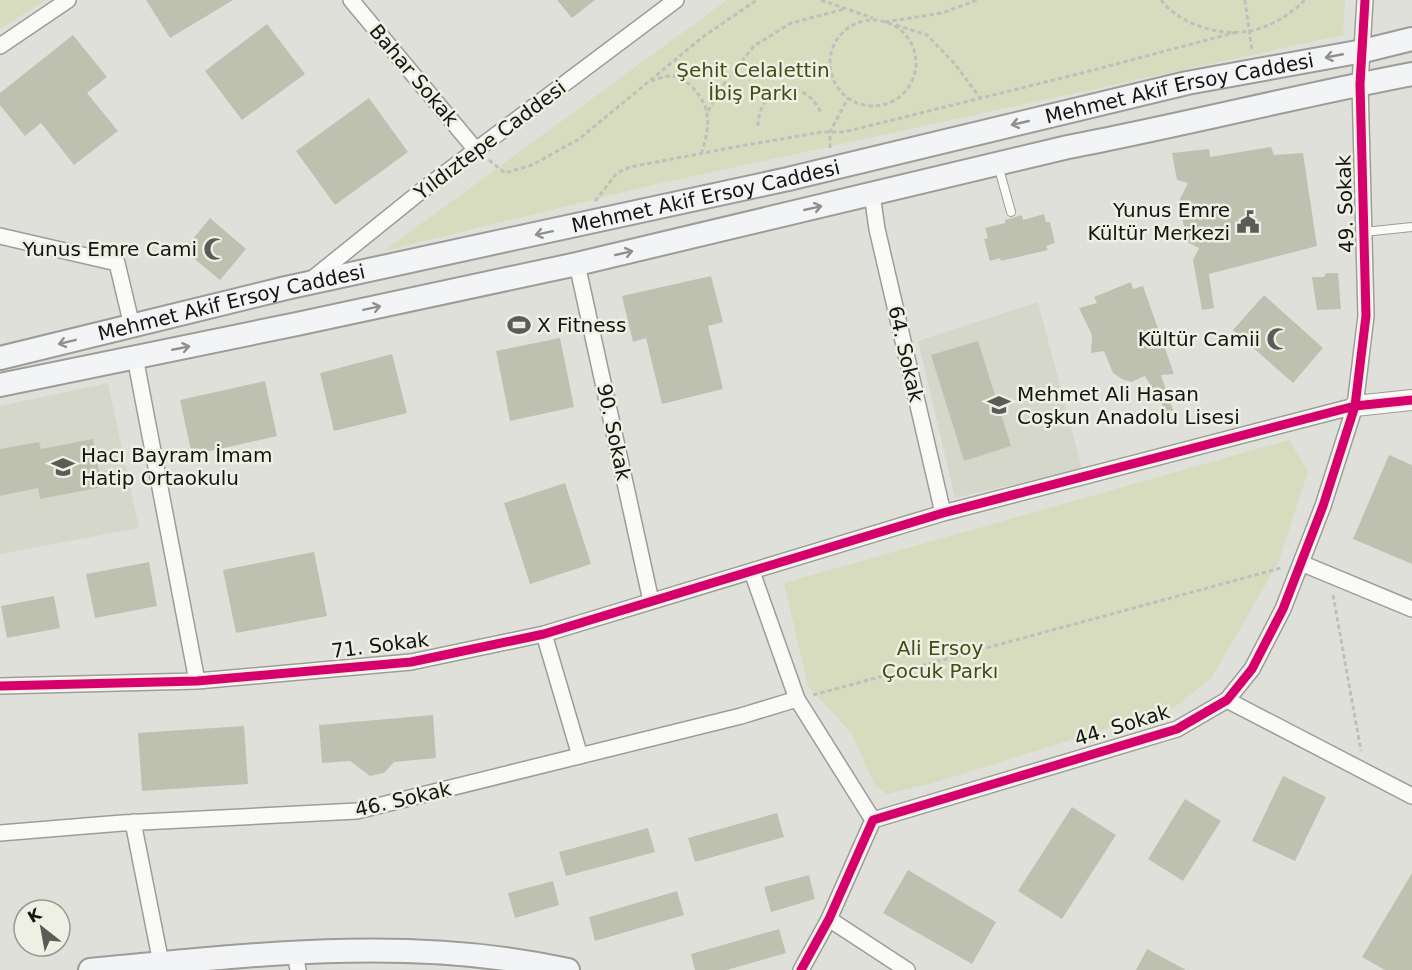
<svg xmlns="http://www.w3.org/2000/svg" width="1412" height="970" viewBox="0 0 1412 970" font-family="'DejaVu Sans',sans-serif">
<rect width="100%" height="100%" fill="#dfe0da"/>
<path fill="#d4d7ca" d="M1038,302L1082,469L955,498L918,341Z
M108,383L139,528L0,554V406Z"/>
<path fill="#d6dcbd" d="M0,0H46L0,29Z
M727,0H1345L1343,35L657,184L384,251Z
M1289,440L1308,472L1278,563L1211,679L1173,708L933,783L887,794L874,784L852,734L808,686L784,583Z"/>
<path fill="#bfc1b0" d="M146,0H233L170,38Z
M557,0H595L572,18Z
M267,24L305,74L242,120L205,71Z
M73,35L107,77L87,93L118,131L74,165L41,123L25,136L0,105V93Z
M369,98L408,152L335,205L296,151Z
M1271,147L1274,155L1303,153L1317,246L1209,274L1214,308L1202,310L1193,260L1199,248L1187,242L1179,201L1188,183L1177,180L1172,153L1209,149L1210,157Z
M1044,214L1046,222H1050L1055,243L1046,246L1048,250L1001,261L1000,258L990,261L984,239L988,238L985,228L1005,223V220L1022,215L1023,220Z
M210,218L246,249L220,280L184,250Z
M1326,273H1338L1341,309L1317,310L1312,277H1324Z
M711,276L723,322L708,326L723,389L662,404L646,338L633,342L622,296Z
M1131,282L1133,289L1143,286L1174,374L1161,375L1173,410L1167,413L1145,376L1131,382L1122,379L1113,373L1104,351L1091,353L1092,335L1079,308L1097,303L1094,297Z
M1264,295L1323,348L1293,383L1233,330Z
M560,338L574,407L510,421L496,351Z
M978,341L1011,446L964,461L931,355Z
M392,354L407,413L334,431L320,373Z
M265,381L277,436L192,455L180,400Z
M93,439L102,487L40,499L38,488L0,496V449L39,442L41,449Z
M1389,455L1412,465V564L1353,539Z
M565,483L591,564L530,584L504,503Z
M314,552L327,616L236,633L223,570Z
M149,562L157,606L95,618L86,574Z
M54,596L60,628L7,638L1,606Z
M433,715L436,758L394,762L384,773L370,776L350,761L322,763L319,725Z
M244,726L248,784L142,791L138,733Z
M1283,776L1326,797L1295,861L1252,841Z
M1185,799L1221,821L1183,881L1148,859Z
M1072,807L1116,835L1062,919L1018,891Z
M777,813L784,837L695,862L688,838Z
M648,828L655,852L566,876L559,852Z
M908,870L996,922L972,964L883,913Z
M1412,873V970H1385L1362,957Z
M809,875L815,899L771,912L764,887Z
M553,881L559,905L515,918L508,893Z
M677,891L684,915L595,941L589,917Z
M779,929L786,953L727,970H695L691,954Z
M1147,949L1186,970H1136Z"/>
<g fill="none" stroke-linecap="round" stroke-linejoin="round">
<g stroke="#9c9d99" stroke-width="10">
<path id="service" d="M998,165L1011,212
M1364,232L1412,227"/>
</g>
<g stroke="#9c9d99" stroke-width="18">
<path id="minor" d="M351,0L476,150
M0,46L68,0
M872,194L877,229L943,513
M0,236L117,263L132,326
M577,264L651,601
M312,279L420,192L676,0
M135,357L197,681
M1301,563L1412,609
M752,572L797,699L873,820
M544,634L580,756
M0,686L197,681L411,662L544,634L943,513L1355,406
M1227,700L1412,796
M133,822L161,963
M0,833L122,823L357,811L741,716L797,699
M829,919L907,970
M295,953L298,970
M801,970L829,919L873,820L1177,729L1227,700L1252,669L1283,609L1323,506L1355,406L1366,316L1360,84L1365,0"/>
</g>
<g stroke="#9c9d99" stroke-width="22">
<path id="tertiary" d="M1355,406L1412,400"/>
</g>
<g stroke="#9c9d99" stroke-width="26">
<g id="secondary">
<path id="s1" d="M0,358L286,288L788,179L1187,83L1363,51L1412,39"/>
<path d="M0,385L297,324L577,264L1068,147C1183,125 1297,96 1412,74"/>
<path d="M90,970C248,955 411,935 568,970"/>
</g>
</g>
<path stroke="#bfc0bd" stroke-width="3" stroke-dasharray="4.5 3" stroke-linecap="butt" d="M821,0L873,18
M1161,0C1179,24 1220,37 1249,31C1269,28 1291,14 1305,0
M1245,0L1252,51
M830 63a43 43 0 1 1 86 0a43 43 0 1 1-86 0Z
M885,22L942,13L977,0
M896,25L927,35L955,64L980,98
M651,81C657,79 664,76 670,76C678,76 685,80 691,86C712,107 710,125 702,152
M708,111L726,81L754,46L791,23L845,9
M758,126C759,84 804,75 821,113
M830,148V132L848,98
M489,160L505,173L532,165L579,139L704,36L757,0
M595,201L617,173L630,167L735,147L822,132H844L1082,73L1237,32
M1333,595L1361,751
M813,695L1281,568"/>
<use href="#service" stroke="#fafaf9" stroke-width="8"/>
<use href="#minor" stroke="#fafaf9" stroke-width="15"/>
<use href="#tertiary" stroke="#fafaf9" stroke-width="20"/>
<use href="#secondary" stroke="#f3f4f5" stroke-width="22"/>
<g stroke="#eef0e4" stroke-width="13">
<path id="cycleway" d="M0,686L197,681L411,662L544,634L943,513L1355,406L1412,400
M801,970L829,919L873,820L1177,729L1227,700L1252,669L1283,609L1323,506L1355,406L1366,316L1360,84L1365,0"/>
</g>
<use href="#cycleway" stroke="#d6006c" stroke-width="9"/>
</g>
<defs><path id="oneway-shaft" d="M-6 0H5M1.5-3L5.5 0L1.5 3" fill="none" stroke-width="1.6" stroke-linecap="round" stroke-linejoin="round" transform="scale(1.5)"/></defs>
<g stroke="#8f908e">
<use href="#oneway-shaft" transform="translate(1334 56) rotate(169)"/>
<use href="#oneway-shaft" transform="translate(1020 123) rotate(167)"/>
<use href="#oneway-shaft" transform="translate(813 208) rotate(-13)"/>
<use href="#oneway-shaft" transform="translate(544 233) rotate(168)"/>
<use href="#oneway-shaft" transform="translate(624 253) rotate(-13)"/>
<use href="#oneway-shaft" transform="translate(372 308) rotate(-12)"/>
<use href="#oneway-shaft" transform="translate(67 342) rotate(166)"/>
<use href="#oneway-shaft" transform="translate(181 348) rotate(-11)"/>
</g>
<defs>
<g id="civic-bare" transform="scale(1.8)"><path d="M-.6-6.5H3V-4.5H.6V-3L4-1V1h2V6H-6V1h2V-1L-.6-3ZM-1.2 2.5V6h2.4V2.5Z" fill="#5b5c57" stroke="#eef0e4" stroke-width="2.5" paint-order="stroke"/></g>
<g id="mosque-bare" transform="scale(1.8)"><path d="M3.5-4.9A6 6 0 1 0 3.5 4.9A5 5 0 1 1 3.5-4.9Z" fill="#5b5c57" stroke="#eef0e4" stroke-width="2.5" paint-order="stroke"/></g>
<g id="stadium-bare" transform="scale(1.8)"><path d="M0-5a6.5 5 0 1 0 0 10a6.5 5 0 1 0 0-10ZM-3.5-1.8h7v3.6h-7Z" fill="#5b5c57" stroke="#eef0e4" stroke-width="2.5" paint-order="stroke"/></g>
<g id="school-bare" transform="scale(1.8)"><path d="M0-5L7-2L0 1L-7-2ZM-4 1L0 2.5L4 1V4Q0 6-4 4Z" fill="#5b5c57" stroke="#eef0e4" stroke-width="2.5" paint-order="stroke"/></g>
</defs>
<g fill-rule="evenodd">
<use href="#civic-bare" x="1248" y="222"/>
<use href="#mosque-bare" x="215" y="249"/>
<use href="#stadium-bare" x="519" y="325"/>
<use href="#mosque-bare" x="1278" y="339"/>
<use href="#school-bare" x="999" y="405"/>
<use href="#school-bare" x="63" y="467"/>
</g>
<g text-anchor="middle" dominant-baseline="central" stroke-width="5" stroke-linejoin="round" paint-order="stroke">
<g font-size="20" fill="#454d15" stroke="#eef0e4">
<text x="753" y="70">Şehit Celalettin<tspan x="753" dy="23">İbiş Parkı</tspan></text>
<text x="940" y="648">Ali Ersoy<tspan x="940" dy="23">Çocuk Parkı</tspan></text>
</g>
<g font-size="20" fill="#141511" stroke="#eef0e4">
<text transform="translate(414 75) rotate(50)">Bahar Sokak</text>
<text stroke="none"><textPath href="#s1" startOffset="1210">Mehmet Akif Ersoy Caddesi</textPath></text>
<text transform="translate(490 140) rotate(-37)">Yıldıztepe Caddesi</text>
<text stroke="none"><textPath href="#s1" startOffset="724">Mehmet Akif Ersoy Caddesi</textPath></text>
<text transform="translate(1345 204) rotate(-92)">49. Sokak</text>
<text stroke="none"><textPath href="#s1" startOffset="238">Mehmet Akif Ersoy Caddesi</textPath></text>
<text transform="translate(906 354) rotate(77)">64. Sokak</text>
<text transform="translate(614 432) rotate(78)">90. Sokak</text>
<text transform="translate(380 645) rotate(-7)">71. Sokak</text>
<text transform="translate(1122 725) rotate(-17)">44. Sokak</text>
<text transform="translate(403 799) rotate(-13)">46. Sokak</text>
</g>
<g font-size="20" fill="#141511" stroke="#eef0e4" text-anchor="end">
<text x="1230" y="210">Yunus Emre<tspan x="1230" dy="23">Kültür Merkezi</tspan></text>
<text x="197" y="249">Yunus Emre Cami</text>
<text x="537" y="325" text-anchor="start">X Fitness</text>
<text x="1260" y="339">Kültür Camii</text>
<text x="1017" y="394" text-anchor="start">Mehmet Ali Hasan<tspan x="1017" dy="23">Coşkun Anadolu Lisesi</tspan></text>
<text x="81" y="455" text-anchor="start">Hacı Bayram İmam<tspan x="81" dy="23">Hatip Ortaokulu</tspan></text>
</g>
</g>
<g transform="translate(42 928) rotate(329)"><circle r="28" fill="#eef0e4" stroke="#979890" stroke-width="1.5"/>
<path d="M0-4.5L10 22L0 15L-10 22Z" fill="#5b5c57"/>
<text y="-9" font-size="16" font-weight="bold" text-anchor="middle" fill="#141511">K</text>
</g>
</svg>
